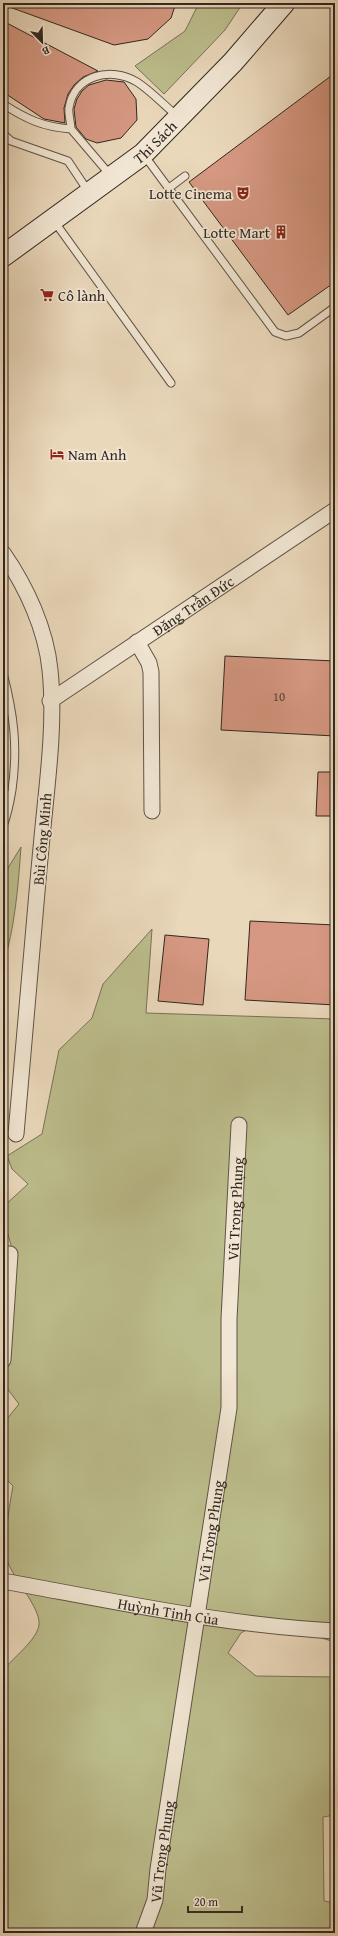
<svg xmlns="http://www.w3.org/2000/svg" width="338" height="1936" viewBox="0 0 338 1936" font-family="'Gentium Book Plus',serif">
<rect width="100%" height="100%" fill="#ead8bb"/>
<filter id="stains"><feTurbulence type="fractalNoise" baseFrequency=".005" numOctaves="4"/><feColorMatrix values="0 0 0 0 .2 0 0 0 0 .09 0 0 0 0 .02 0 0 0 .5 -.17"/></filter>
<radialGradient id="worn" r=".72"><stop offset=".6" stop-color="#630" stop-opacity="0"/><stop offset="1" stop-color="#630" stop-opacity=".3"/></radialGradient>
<path fill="#bcbd8c" stroke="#777256" d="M199,3H243L225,30L164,94L135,66L185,31Z
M21,847C18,888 15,927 3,966V876Z
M152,929L146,1013L335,1019V1642L291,1629L260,1622L241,1633L228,1653L256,1676L335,1677V1815L323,1817L324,1901L335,1903V1931L311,1933H3V1670C12,1659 37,1640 39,1625C41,1607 11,1577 7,1559C4,1537 9,1508 13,1486L6,1479L3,1481V1424L19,1404L6,1387L3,1389V1269L12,1249L8,1234L3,1232V1207L28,1184L12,1169L7,1156L42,1134L59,1050L92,1018L103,984Z"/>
<path fill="#d69882" stroke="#32271f" d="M4,3H176L171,18L148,39L114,45L4,5Z
M3,21L98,71L83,77L74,85L68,94L64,108L65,123L44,119L3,92Z
M335,73V282L288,315L189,182Z
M106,80L124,82L136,99L137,120L121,138L97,143L86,139L76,127L74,109L77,99L82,91L89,85Z
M225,656L335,661V736L221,730Z
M318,772H335V816H316Z
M250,921L335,925V1005L245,1000Z
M165,935L209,939L203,1005L158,1001Z"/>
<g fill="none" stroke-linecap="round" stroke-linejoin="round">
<g stroke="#605346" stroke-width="9">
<path id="lane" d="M3,104C26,119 43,127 71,129L111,176
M71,129C71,123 68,114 69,108C74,75 111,66 137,82C151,91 164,105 177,116
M3,134L11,141L68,161L88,191
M144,155L275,332L286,336L299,333L335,307
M169,188L185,176
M54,221L171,383
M3,673C14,715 18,747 12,790C10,802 8,814 3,826"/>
</g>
<g stroke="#605346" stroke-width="17">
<g id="street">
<path d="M3,553C26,586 46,629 50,670C56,727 46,790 41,848C32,943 24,1038 16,1134"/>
<path d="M137,642L149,663L151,672L152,811"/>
<path id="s1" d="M50,701L335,510"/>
<path d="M3,1254H10L3,1360"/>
<path id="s2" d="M3,1581C113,1601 223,1625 335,1631"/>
<path id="s3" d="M143,1933L155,1900L158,1869L229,1408V1319L239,1125"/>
</g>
</g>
<g stroke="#32271f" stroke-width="23">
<g id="secondary">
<path id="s4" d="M3,256L143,154L233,62L284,3"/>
</g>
</g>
<use href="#lane" stroke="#f1e6d3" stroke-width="7"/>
<use href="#street" stroke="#f1e6d3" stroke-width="15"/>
<use href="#secondary" stroke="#f1e6d3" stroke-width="21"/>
</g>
<defs>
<g id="theatre-bare" transform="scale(1.08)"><path d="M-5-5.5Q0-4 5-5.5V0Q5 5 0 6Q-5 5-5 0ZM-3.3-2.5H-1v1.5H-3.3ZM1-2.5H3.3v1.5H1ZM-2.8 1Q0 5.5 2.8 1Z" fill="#8f2418" stroke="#f1e6d3" stroke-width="2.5" paint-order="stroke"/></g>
<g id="building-bare" transform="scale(1.08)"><path d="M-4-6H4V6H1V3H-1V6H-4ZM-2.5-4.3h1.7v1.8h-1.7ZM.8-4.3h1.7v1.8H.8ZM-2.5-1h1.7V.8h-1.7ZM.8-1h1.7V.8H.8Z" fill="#8f2418" stroke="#f1e6d3" stroke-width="2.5" paint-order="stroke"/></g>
<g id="supermarket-bare" transform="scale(1.08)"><path d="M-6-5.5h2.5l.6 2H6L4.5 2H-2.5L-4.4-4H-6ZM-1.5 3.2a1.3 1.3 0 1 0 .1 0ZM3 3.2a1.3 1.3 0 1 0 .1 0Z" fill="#8f2418" stroke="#f1e6d3" stroke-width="2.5" paint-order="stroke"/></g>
<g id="hotel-bare" transform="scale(1.08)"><path d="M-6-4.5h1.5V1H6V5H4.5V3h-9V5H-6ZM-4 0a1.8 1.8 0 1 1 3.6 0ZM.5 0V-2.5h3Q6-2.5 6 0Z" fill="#8f2418" stroke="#f1e6d3" stroke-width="2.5" paint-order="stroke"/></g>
</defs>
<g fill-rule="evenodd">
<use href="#theatre-bare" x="243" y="193"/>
<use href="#building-bare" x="281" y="232"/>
<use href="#supermarket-bare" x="47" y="295"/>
<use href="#hotel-bare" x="57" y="454"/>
</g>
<g text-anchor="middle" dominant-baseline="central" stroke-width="3.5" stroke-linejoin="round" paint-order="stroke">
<g font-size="13" fill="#5b4338">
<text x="279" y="696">10</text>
</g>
<g font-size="15" fill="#32271f" stroke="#f1e6d3">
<text stroke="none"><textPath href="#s4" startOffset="190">Thi Sách</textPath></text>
<text stroke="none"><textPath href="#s1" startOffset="172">Đặng Trần Đức</textPath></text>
<text transform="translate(42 839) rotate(-85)">Bùi Công Minh</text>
<text stroke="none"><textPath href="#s3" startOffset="732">Vũ Trọng Phụng</textPath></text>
<text stroke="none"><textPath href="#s3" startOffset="408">Vũ Trọng Phụng</textPath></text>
<text stroke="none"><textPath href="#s2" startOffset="168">Huỳnh Tịnh Của</textPath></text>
<text stroke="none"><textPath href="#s3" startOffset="84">Vũ Trọng Phụng</textPath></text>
</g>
<g font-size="15" fill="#32271f" stroke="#f1e6d3" text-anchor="end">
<text x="232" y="193">Lotte Cinema</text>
<text x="270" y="232">Lotte Mart</text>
<text x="58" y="295" text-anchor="start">Cô lành</text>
<text x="68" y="454" text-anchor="start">Nam Anh</text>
</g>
</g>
<rect width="338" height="1936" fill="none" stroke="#ead8bb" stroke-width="16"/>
<rect x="4" y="4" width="330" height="1928" fill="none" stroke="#32271f" stroke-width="2"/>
<rect x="8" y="8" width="322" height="1920" fill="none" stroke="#32271f"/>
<g transform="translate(42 42) rotate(157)" stroke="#f1e6d3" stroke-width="3" paint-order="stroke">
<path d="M0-3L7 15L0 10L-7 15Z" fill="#32271f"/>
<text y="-6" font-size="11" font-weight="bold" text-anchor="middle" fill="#32271f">B</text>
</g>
<path d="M188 1906v6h54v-6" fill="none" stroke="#32271f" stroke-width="2"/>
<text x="194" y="1906" font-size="12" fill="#32271f" stroke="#f1e6d3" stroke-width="3" paint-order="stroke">20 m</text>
<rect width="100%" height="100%" filter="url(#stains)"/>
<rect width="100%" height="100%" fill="url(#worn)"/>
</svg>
